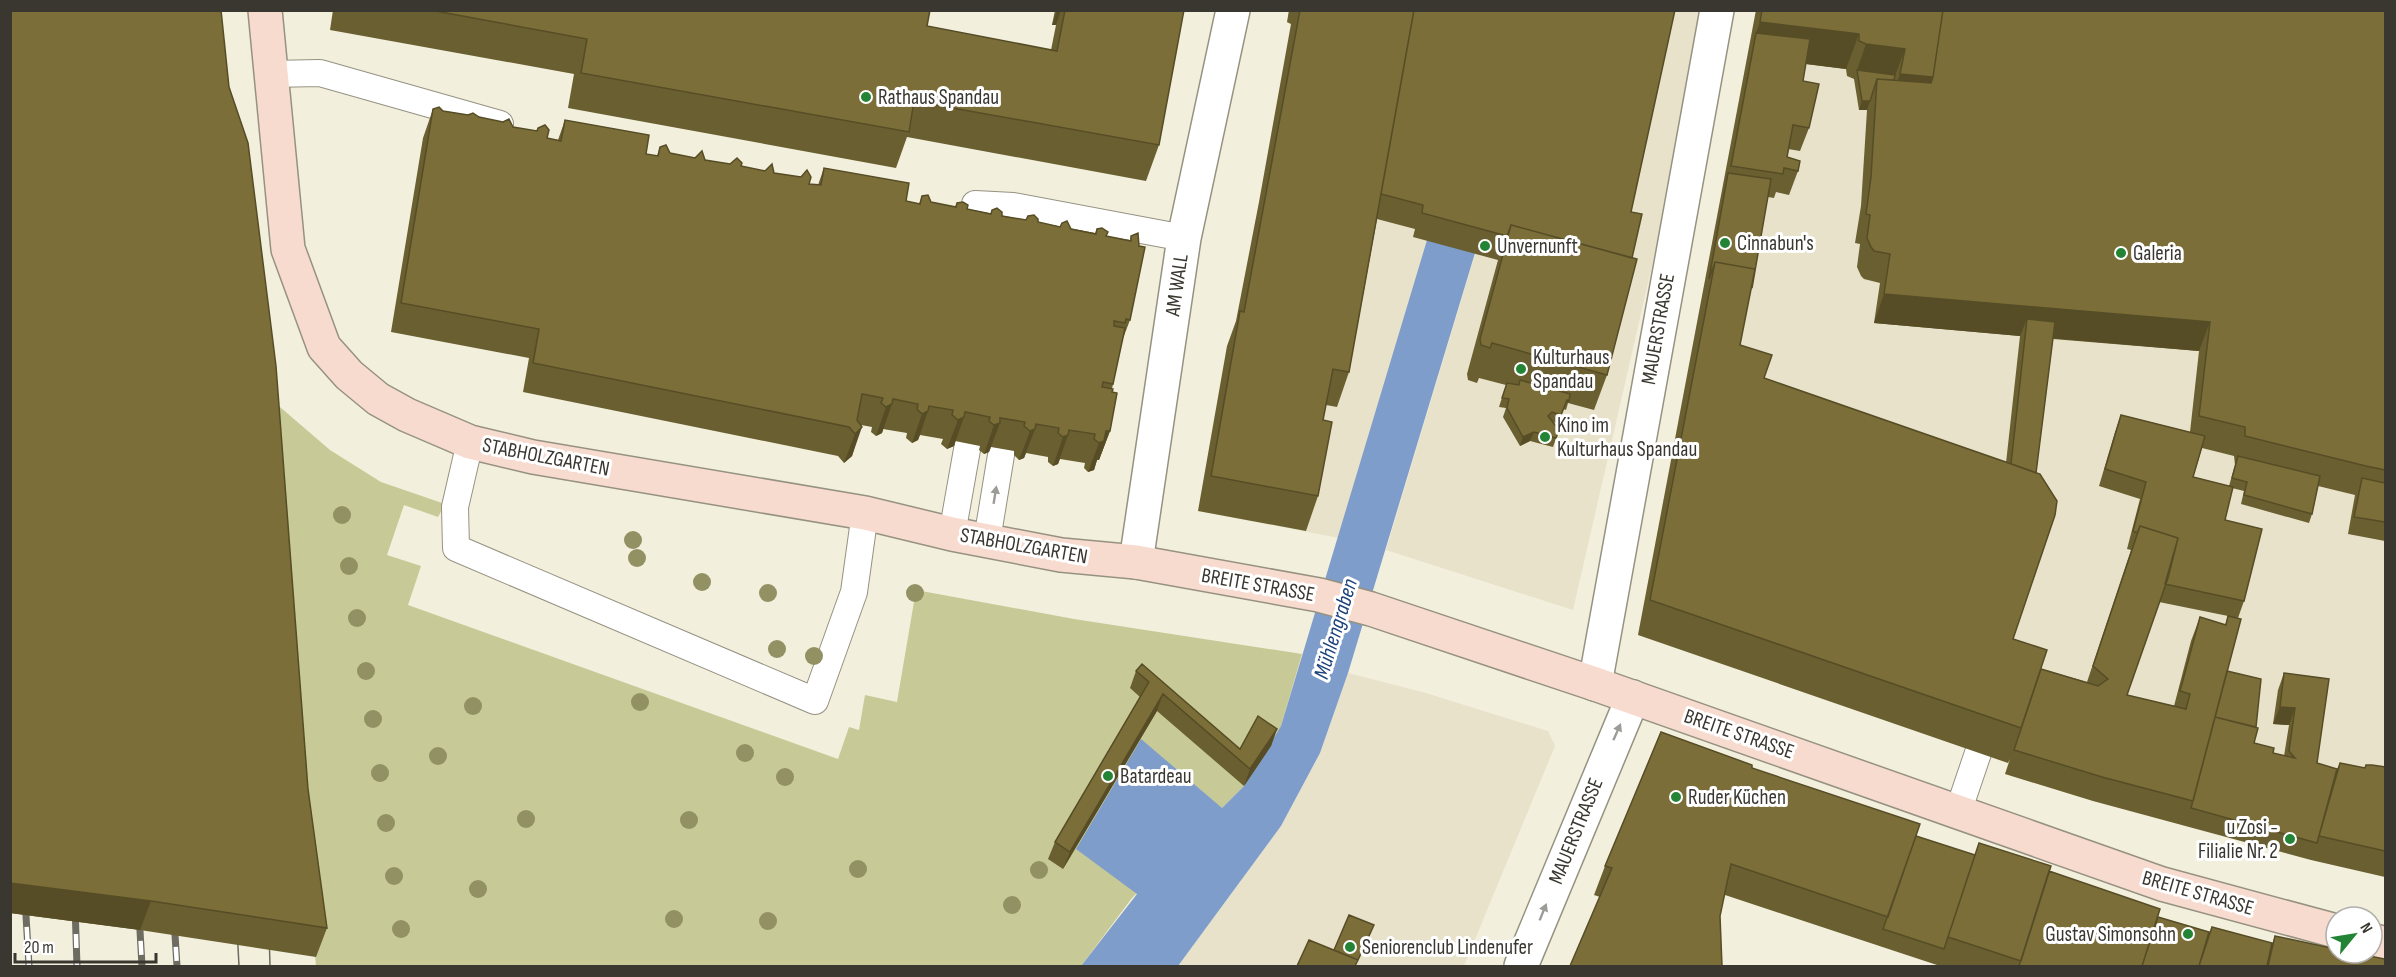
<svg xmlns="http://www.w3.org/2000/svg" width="2396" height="977" viewBox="0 0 2396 977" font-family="'Sofia Sans Condensed',sans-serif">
<rect width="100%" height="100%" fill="#f3efdd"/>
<path fill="#e8e2ca" d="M1289,11H1708L1666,231H1660L1573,610L1386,550L1475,254L1427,240L1339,538L1198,511L1227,346H1232L1259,202L1291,25L1287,23Z
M1756,11L2385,38V877L2093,801L2005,774L2008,763L1638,635Z
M1348,673L1426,693L1548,731L1555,746L1464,966H1178L1281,826L1320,753Z"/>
<path fill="#c7ca96" d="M266,395L330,450L381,482L445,504L438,517L404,505L387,555L421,566L408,605L838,759L849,727L859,730L865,695L897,702L916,590L1074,619L1302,654L1281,726L1244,786L1132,898L1081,966H316Z"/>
<path fill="#7f9dcb" d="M1427,240L1475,253L1348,673L1320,753L1281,826L1178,966H1081L1137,894L1076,849L1141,739L1222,808L1244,786L1281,726Z"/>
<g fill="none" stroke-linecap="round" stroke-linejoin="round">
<g stroke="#969282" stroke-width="28">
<path id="lane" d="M270,74L320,73L500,124
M975,204L1013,206L1184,238
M470,442L455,507L456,548L815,701L854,592L865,513
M952,534L968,444
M987,540L1002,449
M1958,812L1978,753"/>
</g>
<g stroke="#969282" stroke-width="36">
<path id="street" d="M1136,562L1184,238L1233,10
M1595,684L1717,10
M1521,966L1633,697"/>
</g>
<g stroke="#969282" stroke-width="36">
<path id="secondary" d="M265,10L288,249L324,347L349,375L378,399L407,415L470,442L533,457L865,513L952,534L1061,555L1136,562L1319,595L1371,609L1595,684L2162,884L2336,931
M2372,940L2386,944"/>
</g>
<use href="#lane" stroke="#fff" stroke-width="26"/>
<use href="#street" stroke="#fff" stroke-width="33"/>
<use href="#secondary" stroke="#f8dbcf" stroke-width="33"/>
<path stroke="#6e6b61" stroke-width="1.5" d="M237,928L239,966
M269,931L270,966"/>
<g stroke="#6e6b61" stroke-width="7">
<path id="rail" d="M25,899L29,966
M75,906L77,966
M139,913L142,966
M174,919L177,966"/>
</g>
<use href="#rail" stroke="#fff" stroke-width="4.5" stroke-dasharray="14" stroke-linecap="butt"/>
</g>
<g fill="#929163">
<circle cx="342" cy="515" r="9"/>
<circle cx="633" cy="540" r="9"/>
<circle cx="637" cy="558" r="9"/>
<circle cx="349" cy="566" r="9"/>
<circle cx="702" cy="582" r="9"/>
<circle cx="768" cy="593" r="9"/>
<circle cx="915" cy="593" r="9"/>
<circle cx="357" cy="618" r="9"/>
<circle cx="777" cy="649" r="9"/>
<circle cx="814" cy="656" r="9"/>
<circle cx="366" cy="671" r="9"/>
<circle cx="640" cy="702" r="9"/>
<circle cx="473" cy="706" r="9"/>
<circle cx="373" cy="719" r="9"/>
<circle cx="745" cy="753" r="9"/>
<circle cx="438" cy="756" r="9"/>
<circle cx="380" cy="773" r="9"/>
<circle cx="785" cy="777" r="9"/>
<circle cx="526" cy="819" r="9"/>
<circle cx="689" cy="820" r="9"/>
<circle cx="386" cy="823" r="9"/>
<circle cx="858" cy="869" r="9"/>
<circle cx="1039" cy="870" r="9"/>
<circle cx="394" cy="876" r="9"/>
<circle cx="478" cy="889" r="9"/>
<circle cx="1012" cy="905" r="9"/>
<circle cx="674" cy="919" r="9"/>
<circle cx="768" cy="921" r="9"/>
<circle cx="401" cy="929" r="9"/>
</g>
<path fill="#6a5f30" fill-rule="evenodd" d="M10,10L308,789L327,928L316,957L140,930L10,913Z
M333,10H930L927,26L1051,50L1056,25H1052L1055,10H1184L1159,145L1146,181L907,137L896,168L568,108L574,74L330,30Z
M1289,10H1675L1631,212L1607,375L1594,410L1568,403L1566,410L1563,409L1558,424L1553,422L1559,430L1553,447L1530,441L1520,446L1503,417L1506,408L1499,407L1506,385L1479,378L1477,383L1468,380L1467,374L1498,260L1413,237L1415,229L1377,219L1349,372L1337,407L1326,405L1323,420L1318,496L1306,531L1198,511L1227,346L1236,321L1259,202L1291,24L1287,22Z
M1756,10H2385V541L2348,534L2355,495L2318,486L2312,514L2309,523L2241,504L2244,491L2232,488L2225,520L2244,601L2238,618L2159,602L2127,695L2174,706L2191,641L2200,617L2225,625L2228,616L2227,671L2254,743L2273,753L2284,756L2289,725L2273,724L2278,690L2284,673L2317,763L2337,769L2340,763L2365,768L2385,767V877L2311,860L2093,801L2005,774L2010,759L2008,763L1638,635ZM1806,64L1846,69L1847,76L1854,79L1859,110H1867L1861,206L1855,243L1860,244L1857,267L1861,276L1864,279L1880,283L1874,323L2020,336L2006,463L1764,378L1740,345L1768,197L1774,198L1776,192L1789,195L1798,171L1787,157L1788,149L1800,151L1809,128L1803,81ZM2053,339L2199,351L2190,432L2121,415L2115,432L2099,486L2140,499L2127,549L2131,550L2087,682L2041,669L2013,639L2036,473ZM2202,448L2234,456L2235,465L2229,486L2193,477Z
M433,109L479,117L513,127L547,138L558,140L565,120L646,154L657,156L660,147L670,153L774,173L809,184L818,185L824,168L906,201L919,204L922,196L931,202L955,207L957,203L967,209L1095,233L1097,229L1106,236L1130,240L1131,236L1130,320L1122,341L1112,389L1110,431L1099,460H1097L1094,470L1088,472L1084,468L1085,463L1060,459L1058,464L1053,466L1048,462V457L1026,453L1024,458L1019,460L1014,455V451L991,447L989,452L984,454L979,450L980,446L955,441L954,446L947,449L941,444L943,439L920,435L918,440L912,443L906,438L907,433L883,429L882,433L876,436L871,432L872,427L861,425L852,456L844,463L838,456L523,392L529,358L391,332L423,138Z
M1136,671L1240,749L1277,729L1271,746L1244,786L1157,711L1063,869L1048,859L1055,842L1140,697L1130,688Z
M1752,768L1916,836L1975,855L2049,871L2158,917L2209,932L2272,945L2275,936L2385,966H1940L1725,895L1600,897L1594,895L1605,866Z"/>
<path fill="#564d27" d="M1057,10H1061L1056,25H1052Z
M1760,22L1859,34L1846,69L1751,57L1756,33Z
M1866,44L1905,49L1892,84L1857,70Z
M1900,74L1933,77L1921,112L1891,100Z
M1862,101H1870L1867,110H1859Z
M1884,294L2210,322L2199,351L2025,336L2027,319L2020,336L1874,323Z
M892,404L882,433L876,436L886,407Z
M928,411L918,440L912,443L922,414Z
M964,417L954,446L947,449L958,420Z
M1000,423L989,452L984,454L994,425Z
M862,427L852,456L844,463L855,434Z
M1035,429L1024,458L1019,460L1030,431Z
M1106,431H1110L1099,460H1097L1094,470L1088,472L1099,443Z
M1534,432L1530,441L1520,446L1523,437Z
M1068,435L1058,464L1053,466L1063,437Z
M1163,694L1157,711L1063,869L1070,852Z
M2280,707L2295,708L2289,725L2273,724Z
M1277,729L1271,746L1244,786L1250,769Z
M10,883L151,901L140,930L10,913Z"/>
<path fill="#7b6e38" stroke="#564d27" stroke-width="1.5" d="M10,10H221L229,87L248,143L276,366L308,789L327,928L151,901L10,883Z
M430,10H930L927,26L1057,51L1065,10H1184L1159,145L914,101L909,132L581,73L587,39Z
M1300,10H1414L1349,372L1333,369L1323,420L1332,422L1318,496L1211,476L1240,311L1244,312Z
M1414,10H1675L1631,212L1642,214L1632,258L1511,225L1507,236L1422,213L1423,205L1381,194Z
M1762,10H1943L1933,77L1900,74L1905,49L1866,44L1859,41V34L1760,22Z
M1943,10H2385V470L2366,466L2245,436V427L2199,416L2210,322L1884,294L1890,254L1874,251L1871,247L1867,238L1870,215L1866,214L1871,177L1877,79L1931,83L1933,77Z
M1756,33L1810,39L1803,81L1819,84L1809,128L1793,125L1787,157L1800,161L1798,171L1784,168L1783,174L1731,166Z
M1857,70L1895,75L1894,80L1877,79L1870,101H1862Z
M439,107L443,111L468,115L473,113L479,117L503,122L509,119L513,127L537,131L538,128L545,125L549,130L547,138L561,141L565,120L649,135L646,154L658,156L660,147L666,145L670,153L695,158L702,151L705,160L730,164L737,158L742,163L741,166L765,171L772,164L774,173L801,177L807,170L811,177L809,184L821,185L824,168L909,183L906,201L920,204L922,196L928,195L931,202L956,207L957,203L963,202L968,205L967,209L991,214L992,210L997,208L1002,212V216L1026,220L1028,216L1034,215L1038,219V222L1060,227L1062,223L1067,221L1071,229L1096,234L1097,229L1102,228L1108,232L1106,236L1131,241V236L1138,233L1139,246L1145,247L1130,320L1126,319L1125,323L1114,321V326L1125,328L1113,384L1103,382L1102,387L1113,389L1112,392L1117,393L1110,431H1106L1104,441L1099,443L1094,439L1095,434L1069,430L1068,435L1063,437L1058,433L1059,428L1036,424L1035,429L1030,431L1024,426L1025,422L1000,418V423L994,425L989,421L990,417L965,412L964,417L958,420L952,415L953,410L929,406L928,411L922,414L917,409L918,404L893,399L892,404L886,407L881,403L883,398L862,394L857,420L862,427L855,434L849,427L533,363L539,329L401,303L433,109Z
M1728,173L1771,179L1752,288L1755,269L1715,262L1709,279Z
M1511,225L1637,259L1607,375L1492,343L1490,348L1481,345L1480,339Z
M1715,262L1755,269L1740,345L1772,355L1764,378L2040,474L2057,501L2055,515L2013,639L2047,650L2021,728L1650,600Z
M2027,319L2055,322L2036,473L2011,464Z
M1520,380L1570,394L1569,401L1567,400L1561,415L1552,412L1548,416L1559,430L1556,438L1534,432L1523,437L1507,408L1509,399L1502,398L1507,383L1519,385Z
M2121,415L2205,436L2193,477L2233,487L2225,520L2262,529L2244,601L2165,584L2178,538L2140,526L2137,533L2133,531L2146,482L2105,469Z
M2238,456L2320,476L2312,514L2244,495L2247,482L2232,478Z
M2362,478L2385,483V522L2354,517Z
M2140,526L2178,538L2168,578L2127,695L2186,709L2190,694L2180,691L2200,617L2226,625L2228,616L2241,619L2193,801L2102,777L2014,750L2041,669L2098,686L2108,679L2093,666Z
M1142,664L1240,749L1258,716L1277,729L1250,769L1163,694L1070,852L1055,842L1149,682L1136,671Z
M2227,671L2261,679L2256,727L2215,717Z
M2284,673L2329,679L2317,763L2337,769L2317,843L2191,808L2215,717L2258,728L2254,743L2274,748L2273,753L2295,758L2289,751L2295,708L2280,707Z
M1661,732L1752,765V768L1920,824L1888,917L1731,864L1720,916L1722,966H1570L1612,868L1605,866Z
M2340,763L2365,768L2366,765H2372L2385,767V851L2319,836Z
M1916,836L1975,855L1944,949L1883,929Z
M1979,843L2051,866L2021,961L1948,937Z
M2049,871L2160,909L2142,966H2019Z
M1349,915L1374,925L1358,960L1334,950Z
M2158,917L2209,932L2199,966H2142Z
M2212,927L2272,943L2267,966H2199Z
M2275,936L2336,949V953H2355L2385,959V966H2268Z
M1309,940L1358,960L1355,966H1297Z"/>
<defs><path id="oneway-solid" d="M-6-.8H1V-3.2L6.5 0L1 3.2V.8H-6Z" transform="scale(1.5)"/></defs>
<g fill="#9c9b98">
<use href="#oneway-solid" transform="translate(995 495) rotate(-81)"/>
<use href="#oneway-solid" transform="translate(1617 732) rotate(-66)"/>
<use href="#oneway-solid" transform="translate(1543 912) rotate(-68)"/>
</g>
<g fill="#238436" stroke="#fff" stroke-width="2">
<circle cx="866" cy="97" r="6"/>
<circle cx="1725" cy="243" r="6"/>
<circle cx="1485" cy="246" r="6"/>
<circle cx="2121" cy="253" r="6"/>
<circle cx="1521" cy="369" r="6"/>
<circle cx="1545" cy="437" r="6"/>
<circle cx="1108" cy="776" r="6"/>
<circle cx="1676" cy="797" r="6"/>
<circle cx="2290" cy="839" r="6"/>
<circle cx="2188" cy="934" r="6"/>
<circle cx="1350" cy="947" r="6"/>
</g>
<g text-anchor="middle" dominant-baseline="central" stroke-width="6" stroke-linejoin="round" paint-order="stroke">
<g font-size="21" fill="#393730" stroke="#fff" text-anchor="start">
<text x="878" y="97">Rathaus Spandau</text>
<text x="1737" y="243">Cinnabun's</text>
<text x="1497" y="246">Unvernunft</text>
<text x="2133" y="253">Galeria</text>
<text x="1533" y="357">Kulturhaus<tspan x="1533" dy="24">Spandau</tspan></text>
<text x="1557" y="425">Kino im<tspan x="1557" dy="24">Kulturhaus Spandau</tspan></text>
<text x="1120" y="776">Batardeau</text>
<text x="1688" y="797">Ruder Küchen</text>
<text x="2278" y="827" text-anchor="end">u Zosi -<tspan x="2278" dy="24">Filialie Nr. 2</tspan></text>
<text x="2176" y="934" text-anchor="end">Gustav Simonsohn</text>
<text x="1362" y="947">Seniorenclub Lindenufer</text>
</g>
<g font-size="21" fill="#393730" stroke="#fff">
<text transform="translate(1177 285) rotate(-82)">AM WALL</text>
<text transform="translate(1658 329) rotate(-80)">MAUERSTRASSE</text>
<text transform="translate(546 457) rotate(11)">STABHOLZGARTEN</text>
<text transform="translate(1024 546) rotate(10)">STABHOLZGARTEN</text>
<text transform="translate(1258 585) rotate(10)">BREITE STRASSE</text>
<text transform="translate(1739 734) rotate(19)">BREITE STRASSE</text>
<text transform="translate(1576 831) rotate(-68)">MAUERSTRASSE</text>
<text transform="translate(2198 893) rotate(16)">BREITE STRASSE</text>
</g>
<g font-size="22" font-style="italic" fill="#1b427b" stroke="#fff">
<text transform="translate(1336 629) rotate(-73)">Mühlengraben</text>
</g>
</g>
<rect width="2396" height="977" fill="none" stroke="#393730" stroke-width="24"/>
<g transform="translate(2354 935) rotate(60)"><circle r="28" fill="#ffffff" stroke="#b0afac" stroke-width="1.5"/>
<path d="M0-4.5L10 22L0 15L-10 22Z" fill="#238436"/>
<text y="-9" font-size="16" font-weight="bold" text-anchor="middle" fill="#393730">N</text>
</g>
<path d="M15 953v9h141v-9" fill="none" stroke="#393730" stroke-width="3"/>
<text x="24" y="953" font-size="18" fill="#393730" stroke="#ffffff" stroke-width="4.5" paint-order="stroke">20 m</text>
</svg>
